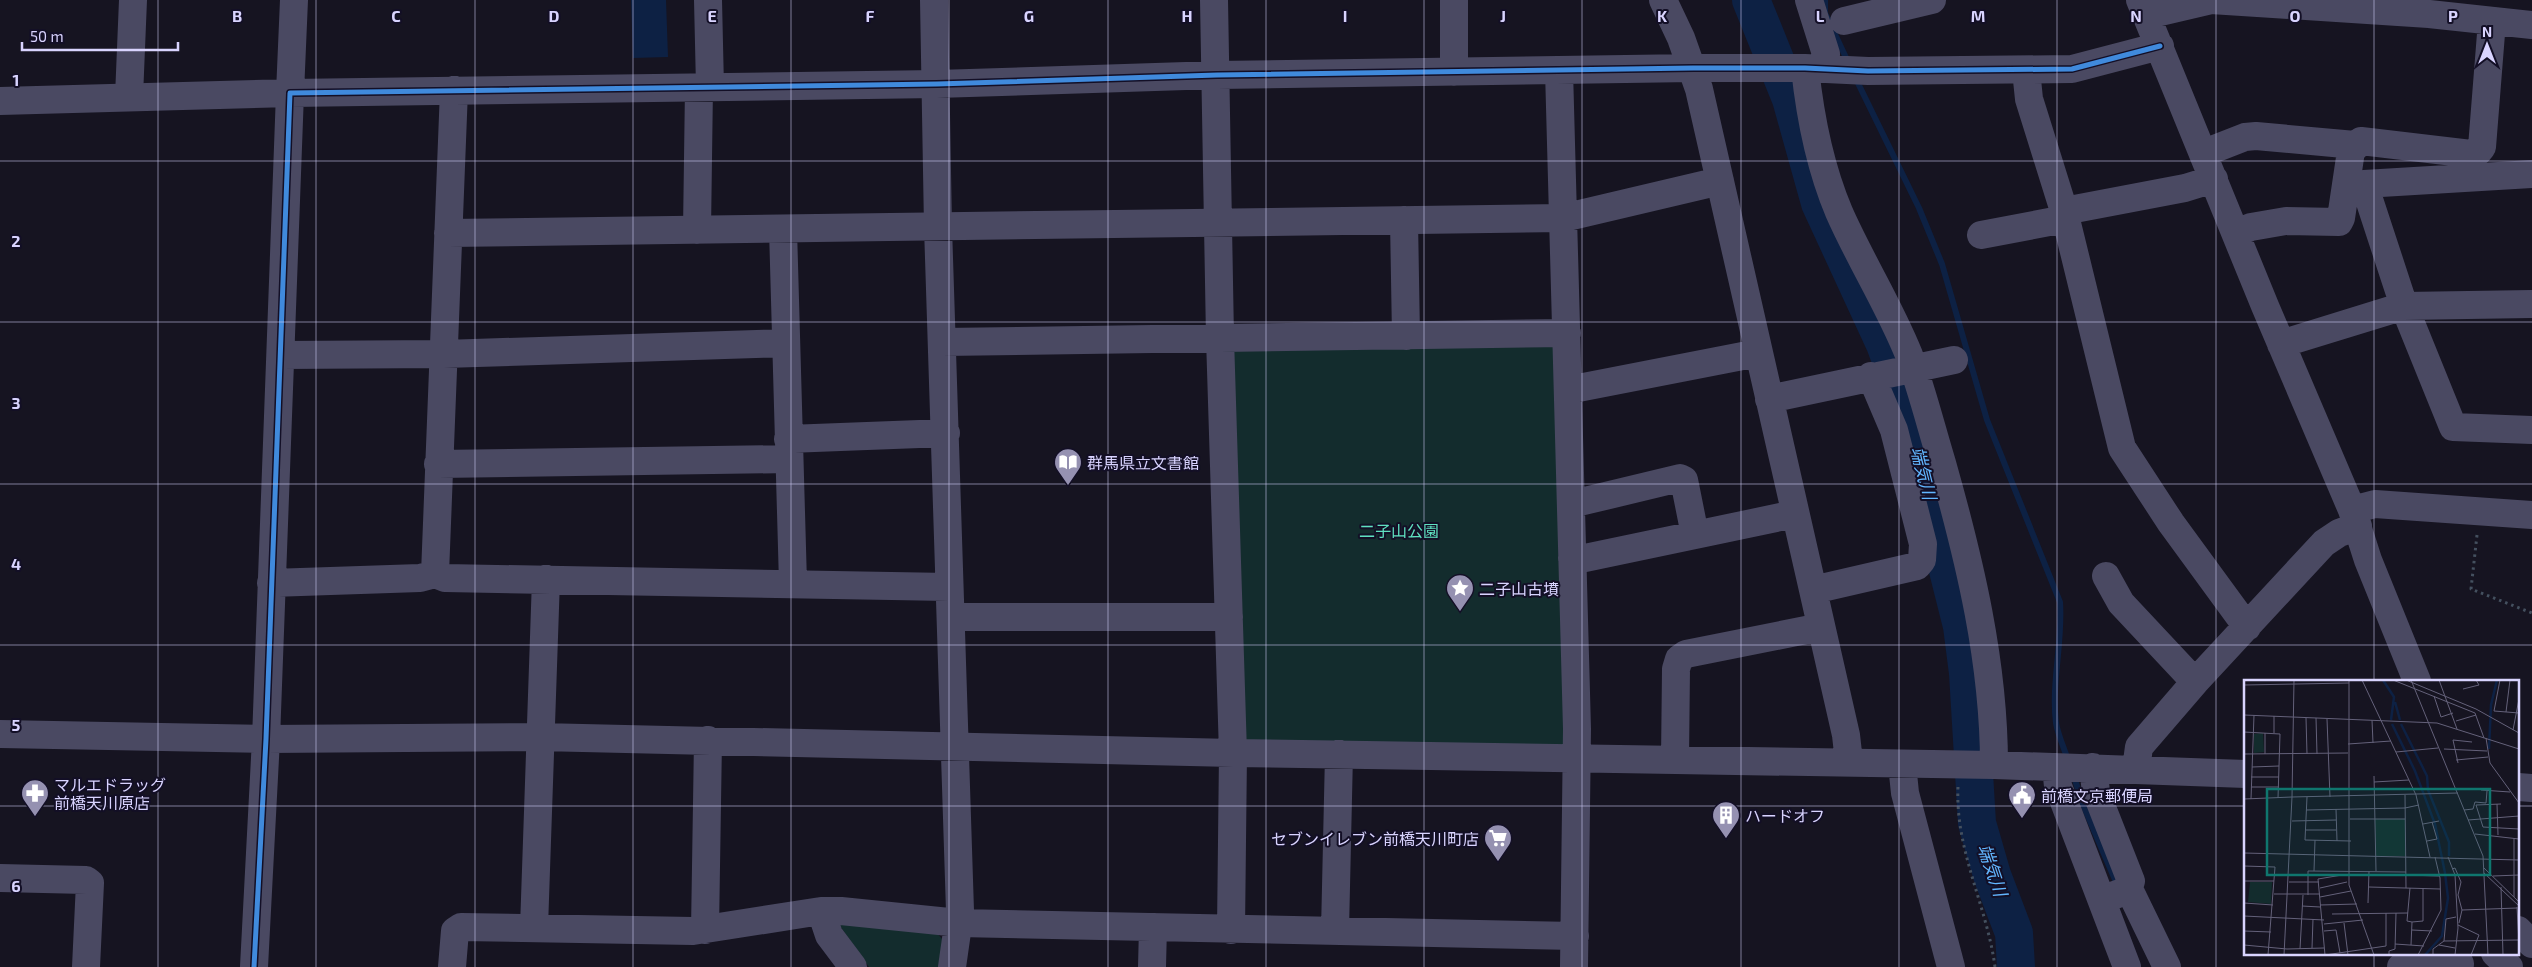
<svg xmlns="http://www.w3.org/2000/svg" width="2532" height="967" viewBox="0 0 2532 967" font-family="'Exo 2','Noto Sans JP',sans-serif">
<rect width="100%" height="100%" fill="#161421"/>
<path fill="#132c2d" d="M1567,333L1577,758L1233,753L1220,338Z
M844,920L935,931L943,940L938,967H869L840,926Z"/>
<path fill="#0d2144" d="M631,0H666L668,57L633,58Z"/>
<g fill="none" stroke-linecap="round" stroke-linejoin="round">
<path stroke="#0d2144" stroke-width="6" d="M1825,0V13L1849,64
M1855,77L1919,208L1942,264L1987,420L2060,602C2063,642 2051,683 2056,723C2058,735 2064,748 2068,760
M2073,774L2084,807L2116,882"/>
<path stroke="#0d2144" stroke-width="38" d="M1751,0L1791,99L1820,203L1885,344L1905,399L1962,626L1968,673L1977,823L1992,875L2014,933L2016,967"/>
<path stroke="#44505f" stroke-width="3" stroke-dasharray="2.5 4" stroke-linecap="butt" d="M2477,535L2471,589L2532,613
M1958,787C1955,850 1987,906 1995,967"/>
<path stroke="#4a4962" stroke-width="28" d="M708,0L710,87
M934,0L938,227L960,911L952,967
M1214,0L1220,338L1233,753L1231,930
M1454,0V72
M1663,0L1681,38L1699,89L1846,735L1849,762
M1809,0L1826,54L1825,69
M2140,0L2265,306L2352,510L2368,560L2417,681
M2147,15L2211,0L2429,14L2532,25
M1844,21L1932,0
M1805,68C1810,116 1820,167 1839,212C1860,260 1889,305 1909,355C1922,390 1931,427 1942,463C1970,562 1994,662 1994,765
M1559,70L1577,729L1574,967
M2026,70L2029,99L2064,211L2122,448L2171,523L2247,627
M454,90L435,574L445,578L949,587
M129,97L133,0
M0,101L290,93L294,0
M2204,153L2245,137L2256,136L2355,145
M2532,174L2364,184L2404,306L2453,427L2532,430
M2064,211L2185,188L2214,179
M1404,220L1406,336
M783,229L793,583
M697,230L699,87
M448,233L1563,218L1720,181
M2236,233L2251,227L2286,221L2339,222L2341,218L2351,151L2361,141L2471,154L2478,152L2482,147L2492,21
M1981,235L2065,219
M942,342L1567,333
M2281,344L2404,306L2532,304
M281,355L444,354L785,343
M1568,390L1758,353
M1769,399L1954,360
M788,439L946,433
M438,464L789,459
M1571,502H1580L1680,478L1684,480L1695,535
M2352,510L2375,504L2532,515
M1572,558H1585L1795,514
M2106,576L2121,603L2195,682
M271,583L420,578L435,574
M1813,590L1917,566L1922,560L1923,544L1894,430L1871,376
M951,617H1229
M0,734L266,739L540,737L1233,753L1994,765L2246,774
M1675,759L1676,669L1679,659L1686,654L1821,627
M1902,764L1905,793L1951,967
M2056,767L2058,786L2127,967
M2093,767L2096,792L2131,881L2128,891
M2136,769L2139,747L2195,682L2324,543L2339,533L2358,526
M2518,787L2532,788
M0,878L86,880L90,883L86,967
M2112,896L2123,892L2131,893L2167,967
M821,911L829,935L853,967
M534,928L546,579
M705,930L708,740
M2518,930L2532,944
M1335,931L1339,754
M2495,953L2509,967
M254,967L266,739L290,93L937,84L1217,75L1693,68H1805L1868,71L2072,69L2160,46
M452,967L455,931L461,927L693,931L821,911H841L959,923L1575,936
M1152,967L1153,927
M2401,967L2460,964"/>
<g stroke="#130f26" stroke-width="8">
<path id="cycleway" d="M254,967L266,739L290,93L937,84L1217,75L1693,68H1805L1868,71L2072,69L2160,46"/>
</g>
<use href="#cycleway" stroke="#408adc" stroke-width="5"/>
</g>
<path fill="none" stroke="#d9d4ff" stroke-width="1" stroke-opacity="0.55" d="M158,0V967M316,0V967M475,0V967M633,0V967M791,0V967M949,0V967M1108,0V967M1266,0V967M1424,0V967M1582,0V967M1741,0V967M1899,0V967M2057,0V967M2216,0V967M2374,0V681M0,161H2532M0,322H2532M0,484H2532M0,645H2532M0,806H2246M2518,806H2532M2374,953V967"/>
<defs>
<g id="library-pin" transform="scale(1.4375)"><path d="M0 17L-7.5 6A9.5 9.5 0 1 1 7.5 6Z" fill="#9591b1" stroke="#130f26"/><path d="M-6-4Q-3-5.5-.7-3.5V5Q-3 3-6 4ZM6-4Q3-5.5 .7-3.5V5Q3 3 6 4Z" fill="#fff"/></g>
<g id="sight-pin" transform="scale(1.4375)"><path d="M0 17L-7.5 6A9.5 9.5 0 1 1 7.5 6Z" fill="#9591b1" stroke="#130f26"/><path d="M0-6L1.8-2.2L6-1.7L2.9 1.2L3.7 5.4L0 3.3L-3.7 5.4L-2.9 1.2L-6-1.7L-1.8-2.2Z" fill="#fff"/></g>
<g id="pharmacy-pin" transform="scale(1.4375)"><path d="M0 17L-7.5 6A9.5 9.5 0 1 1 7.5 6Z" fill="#9591b1" stroke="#130f26"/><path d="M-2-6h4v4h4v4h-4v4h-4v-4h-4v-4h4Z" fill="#fff"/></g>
<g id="civic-pin" transform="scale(1.4375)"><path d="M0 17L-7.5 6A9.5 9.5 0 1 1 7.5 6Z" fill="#9591b1" stroke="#130f26"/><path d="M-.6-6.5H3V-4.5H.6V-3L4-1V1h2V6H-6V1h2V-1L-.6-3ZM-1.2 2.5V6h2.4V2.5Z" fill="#fff"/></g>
<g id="building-pin" transform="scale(1.4375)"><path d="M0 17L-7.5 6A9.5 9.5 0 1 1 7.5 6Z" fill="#9591b1" stroke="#130f26"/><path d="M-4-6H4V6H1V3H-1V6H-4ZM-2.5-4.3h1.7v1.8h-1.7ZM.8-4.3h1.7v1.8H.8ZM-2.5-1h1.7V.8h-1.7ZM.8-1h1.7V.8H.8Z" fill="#fff"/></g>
<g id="supermarket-pin" transform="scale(1.4375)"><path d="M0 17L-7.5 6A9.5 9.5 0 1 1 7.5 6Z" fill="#9591b1" stroke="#130f26"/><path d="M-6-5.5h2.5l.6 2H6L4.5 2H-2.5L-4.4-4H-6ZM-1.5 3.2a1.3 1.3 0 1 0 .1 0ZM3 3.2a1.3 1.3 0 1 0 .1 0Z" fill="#fff"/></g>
</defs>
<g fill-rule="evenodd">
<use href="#library-pin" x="1068" y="462"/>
<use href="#sight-pin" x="1460" y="588"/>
<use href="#pharmacy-pin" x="35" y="793"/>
<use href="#civic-pin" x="2022" y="795"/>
<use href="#building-pin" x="1726" y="815"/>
<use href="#supermarket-pin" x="1498" y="838"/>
</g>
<g text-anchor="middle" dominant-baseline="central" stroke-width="4" stroke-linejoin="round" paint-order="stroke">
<g font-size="16" fill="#d9d4ff" stroke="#130f26" text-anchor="start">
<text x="1087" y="462">群馬県立文書館</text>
<text x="1479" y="588">二子山古墳</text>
<text x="54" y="784">マルエドラッグ<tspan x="54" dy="18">前橋天川原店</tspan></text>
<text x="2041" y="795">前橋文京郵便局</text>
<text x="1745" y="815">ハードオフ</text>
<text x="1479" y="838" text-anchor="end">セブンイレブン前橋天川町店</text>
</g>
<g font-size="16" fill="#5fe0c0" stroke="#130f26">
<text x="1399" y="530">二子山公園</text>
</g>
<g font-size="18" font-style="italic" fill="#62b6ff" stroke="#130f26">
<text transform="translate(1924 473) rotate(76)">端気川</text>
<text transform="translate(1993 870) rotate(71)">端気川</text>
</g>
</g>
<g transform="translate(2244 680)">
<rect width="275" height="275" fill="#161421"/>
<path d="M19,53L20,72L10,73V54ZM131,139H161L162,176H132ZM6,202H28L27,224L4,222Z" fill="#132c2d"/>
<path fill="none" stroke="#0d2144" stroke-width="2.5" d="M139,0L150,17L147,40M151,22L156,40M148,44L171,91L191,144L201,193L204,218L198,256L181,275M157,44L183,96L184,110L205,162V176M245,69L247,25L253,0"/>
<path fill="none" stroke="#64617a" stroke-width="1" d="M105,0V205L130,275M118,0L172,115L186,177M149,0L231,33L240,58M162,0L232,29L275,53M167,0L239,176L244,275M195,0L213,49M256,0L250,31L275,33M0,5L105,3M219,9L235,5L232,0M190,16L197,37L209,33M262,32L266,0M0,35L193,43L275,69M62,38L63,74M72,38L73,74M83,39L86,117M128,40L129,63M212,41L232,35M269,50L275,19M0,52L36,54L34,118M30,53V36M242,58L246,83L275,123M104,64L147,61M200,69L243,71M152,72L194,68M0,74L104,73M21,74V53M212,80L244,77M214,83L209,60L228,62M8,87L35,86M130,96L132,191M7,97H35M130,102L165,100M7,107H35M237,110L266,112M161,115L162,208M63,117L61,160L107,161M0,119L48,117L50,0M7,119L10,35M253,124L254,155M257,124L232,125L239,147L275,149M92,129L93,161M62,130L161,128L175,125M220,130L229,129L231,122L242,123L243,111M106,139H161M224,140L275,136M48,141L92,140M179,144L195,141M62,150H92M231,154L275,159M270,158V217M183,161L193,159L188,142M0,173L275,180M204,177L211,195L214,248L211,275M0,186L31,187L24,275M240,188L275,222M208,189L211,188L217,202L214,215L218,230L215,243M70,191L71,160M240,193L275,226M162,195L195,196M249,196L275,195M0,201H30M45,202H75M125,207L196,209M257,207L259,275M76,208L103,202M166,208L163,241L168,242L179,241V208M30,214H76M64,215V191L162,192M76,217L107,211M0,223L29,225M124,223L125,191M76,225L113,224M58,226L76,227M273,227L275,263M218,230L273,228M88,234L164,233M0,236L80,240M100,243L104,275M80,244L119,240M214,245L235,255L227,275M168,250L188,251M0,251L27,252M80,251L92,250L96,273M200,261L275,260M151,264L180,266M0,265L43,269L80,268M167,265L168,242M195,265L211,268M68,268L69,239M56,269L59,215M40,275L48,117L214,113M81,275L74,199L98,195M81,275L142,266V233M145,275V271L151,269L152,233M174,275L197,230L196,198L191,177M189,275V269L200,261L202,239L212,237"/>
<path fill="#0f766e" fill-opacity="0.15" stroke="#0f766e" stroke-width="2.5" d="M23,109H246V195H23Z"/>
<rect width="275" height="275" fill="none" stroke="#d9d4ff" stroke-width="2.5"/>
</g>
<g font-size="16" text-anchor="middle" font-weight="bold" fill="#d9d4ff" stroke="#130f26" stroke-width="4" stroke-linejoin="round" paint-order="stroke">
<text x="237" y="22">B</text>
<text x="396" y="22">C</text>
<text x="554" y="22">D</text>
<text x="712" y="22">E</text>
<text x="870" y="22">F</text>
<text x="1029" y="22">G</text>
<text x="1187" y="22">H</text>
<text x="1345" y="22">I</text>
<text x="1503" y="22">J</text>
<text x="1662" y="22">K</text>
<text x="1820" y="22">L</text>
<text x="1978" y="22">M</text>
<text x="2136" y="22">N</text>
<text x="2295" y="22">O</text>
<text x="2453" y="22">P</text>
<text x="16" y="86">1</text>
<text x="16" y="247">2</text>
<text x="16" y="409">3</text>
<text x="16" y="570">4</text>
<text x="16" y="731">5</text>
<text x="16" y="892">6</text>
</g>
<g transform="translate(2487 45)" stroke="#130f26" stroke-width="4" paint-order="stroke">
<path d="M0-4L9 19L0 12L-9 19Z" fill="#d9d4ff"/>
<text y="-8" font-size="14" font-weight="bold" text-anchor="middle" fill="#d9d4ff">N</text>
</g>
<path d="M22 42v8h156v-8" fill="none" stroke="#d9d4ff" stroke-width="2.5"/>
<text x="30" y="42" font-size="15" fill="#d9d4ff" stroke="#130f26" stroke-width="4" paint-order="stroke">50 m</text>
</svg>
